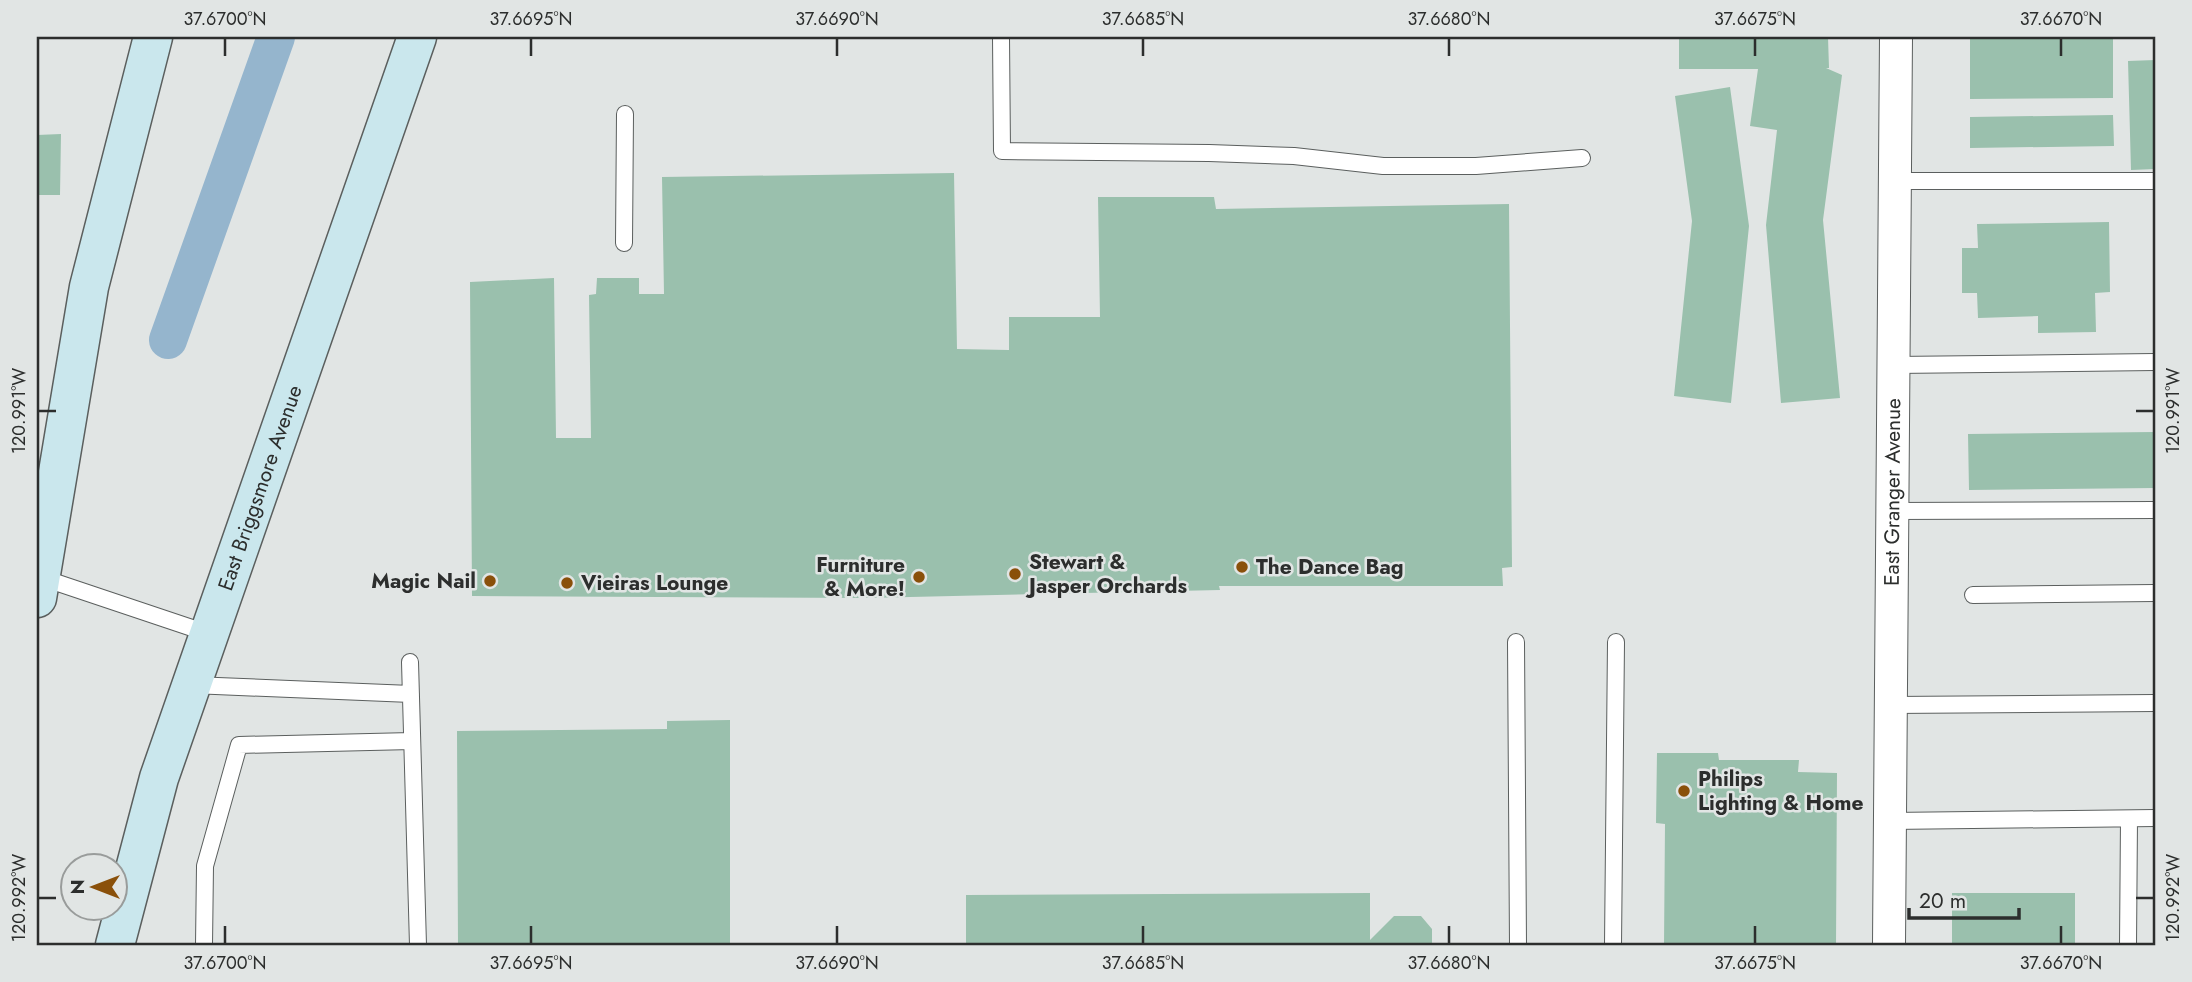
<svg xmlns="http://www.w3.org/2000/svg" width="2192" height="982" viewBox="0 0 2192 982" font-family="Jost,sans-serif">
<rect width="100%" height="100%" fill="#e1e5e4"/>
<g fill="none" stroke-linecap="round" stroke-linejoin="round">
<path stroke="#95b5cd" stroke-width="38" d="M168,340L276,37"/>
</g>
<path fill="#9ac0ad" d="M1679,37H1828L1829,68H1826L1842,75L1823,220L1840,398L1781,403L1766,225L1777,130L1750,126L1758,69H1679Z
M1970,37H2113V98L1970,99Z
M2155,60V169L2131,170L2128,61Z
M1730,87L1749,226L1731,403L1674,396L1692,221L1675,96Z
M2113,115L2114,146L1970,148V117Z
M61,134L60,195H37V135Z
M954,173L957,349L1009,350V317H1100L1098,197H1214L1216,209L1509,204L1512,567L1502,568L1503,586H1219L1220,590L867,598L472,596L470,282L554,278L556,438H591L589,295L596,294L597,278H639V294H664L662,177Z
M2109,222L2110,292L2095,293L2096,332L2038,333V316L1978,318L1977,293H1962V248H1978L1977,224Z
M2155,432V488L1969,490L1968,434Z
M730,720V945H458L457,731L667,729V721Z
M1657,753H1718L1719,760H1799L1798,772L1837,773L1836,945H1664L1665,824L1656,823Z
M1370,893V940L1394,916H1421L1432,929V945H966V895Z
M1952,893H2075V945H1952Z"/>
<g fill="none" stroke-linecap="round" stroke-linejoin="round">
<g stroke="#5b5f5e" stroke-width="18">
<path id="lane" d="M1001,37L1002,151L1209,153L1294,156L1383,166H1476L1582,158
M1896,181H2155
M624,243L625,114
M1894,365L2155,362
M1892,511L2155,510
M40,577L210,634
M1973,595L2155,593
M1516,642L1518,945
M410,662L418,945
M192,685L411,694
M1891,705L2155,703
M1890,821L2155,818
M204,945L205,866L239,745L412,741
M1613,945L1616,642
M2128,945L2129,819"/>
</g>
<g stroke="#5b5f5e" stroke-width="34">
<g id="street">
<path id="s1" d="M1889,945L1896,37"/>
</g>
</g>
<g stroke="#5b5f5e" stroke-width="41">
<g id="secondary">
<path d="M37,598L89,287L153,37"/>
<path id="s2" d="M115,945L159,778L417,37"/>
</g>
</g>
<use href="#lane" stroke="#fff" stroke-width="16"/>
<use href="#street" stroke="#fff" stroke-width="32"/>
<use href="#secondary" stroke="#cae7ed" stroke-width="38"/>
</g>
<path fill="none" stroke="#2c2e2d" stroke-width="2.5" d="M225,38V56M531,38V56M837,38V56M1143,38V56M1449,38V56M1755,38V56M2061,38V56M38,411H56M2136,411H2154M38,898H56M2136,898H2154M225,926V944M531,926V944M837,926V944M1143,926V944M1449,926V944M1755,926V944M2061,926V944"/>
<g fill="#8a500a" stroke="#e1e5e4" stroke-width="2.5">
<circle cx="1242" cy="567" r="7"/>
<circle cx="1015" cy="574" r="7"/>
<circle cx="919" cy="577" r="7"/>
<circle cx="490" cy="581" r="7"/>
<circle cx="567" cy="583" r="7"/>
<circle cx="1684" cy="791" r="7"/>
</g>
<g text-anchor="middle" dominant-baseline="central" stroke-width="5" stroke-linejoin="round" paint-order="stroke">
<g font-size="21" fill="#2c2e2d" stroke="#e1e5e4">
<text stroke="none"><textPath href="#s2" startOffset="480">East Briggsmore Avenue</textPath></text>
<text stroke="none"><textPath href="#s1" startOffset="453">East Granger Avenue</textPath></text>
</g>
<g font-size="21" font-weight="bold" fill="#2c2e2d" stroke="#e1e5e4" text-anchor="start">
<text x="1029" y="562">Stewart &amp;<tspan x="1029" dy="24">Jasper Orchards</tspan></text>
<text x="905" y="565" text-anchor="end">Furniture<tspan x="905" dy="24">&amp; More!</tspan></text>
<text x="1256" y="567">The Dance Bag</text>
<text x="476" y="581" text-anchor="end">Magic Nail</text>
<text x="581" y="583">Vieiras Lounge</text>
<text x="1698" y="779">Philips<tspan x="1698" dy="24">Lighting &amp; Home</tspan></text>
</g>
</g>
<rect width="2192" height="982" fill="none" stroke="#e1e5e4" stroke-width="77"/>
<g transform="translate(94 887) rotate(270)"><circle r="33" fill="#e1e5e4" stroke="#999c9b" stroke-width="2"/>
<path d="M0-5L12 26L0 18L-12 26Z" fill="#8a500a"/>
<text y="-10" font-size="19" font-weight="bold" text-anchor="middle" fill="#2c2e2d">N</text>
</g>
<path d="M1909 908v10h110v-10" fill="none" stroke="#2c2e2d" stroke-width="3.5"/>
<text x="1919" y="908" font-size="21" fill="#2c2e2d" stroke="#e1e5e4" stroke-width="5" paint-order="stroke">20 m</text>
<rect x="38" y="38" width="2116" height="906" fill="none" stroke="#2c2e2d" stroke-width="2.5"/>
<g font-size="18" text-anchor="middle" fill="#2c2e2d">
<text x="225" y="25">37.6700°N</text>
<text x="531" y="25">37.6695°N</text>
<text x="837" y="25">37.6690°N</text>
<text x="1143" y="25">37.6685°N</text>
<text x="1449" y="25">37.6680°N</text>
<text x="1755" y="25">37.6675°N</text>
<text x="2061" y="25">37.6670°N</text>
<text transform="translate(2173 411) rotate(-90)" y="6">120.991°W</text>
<text transform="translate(19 411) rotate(-90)" y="6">120.991°W</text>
<text transform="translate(2173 898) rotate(-90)" y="6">120.992°W</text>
<text transform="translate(19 898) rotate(-90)" y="6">120.992°W</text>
<text x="225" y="969">37.6700°N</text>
<text x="531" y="969">37.6695°N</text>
<text x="837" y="969">37.6690°N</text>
<text x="1143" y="969">37.6685°N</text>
<text x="1449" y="969">37.6680°N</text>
<text x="1755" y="969">37.6675°N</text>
<text x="2061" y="969">37.6670°N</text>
</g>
</svg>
